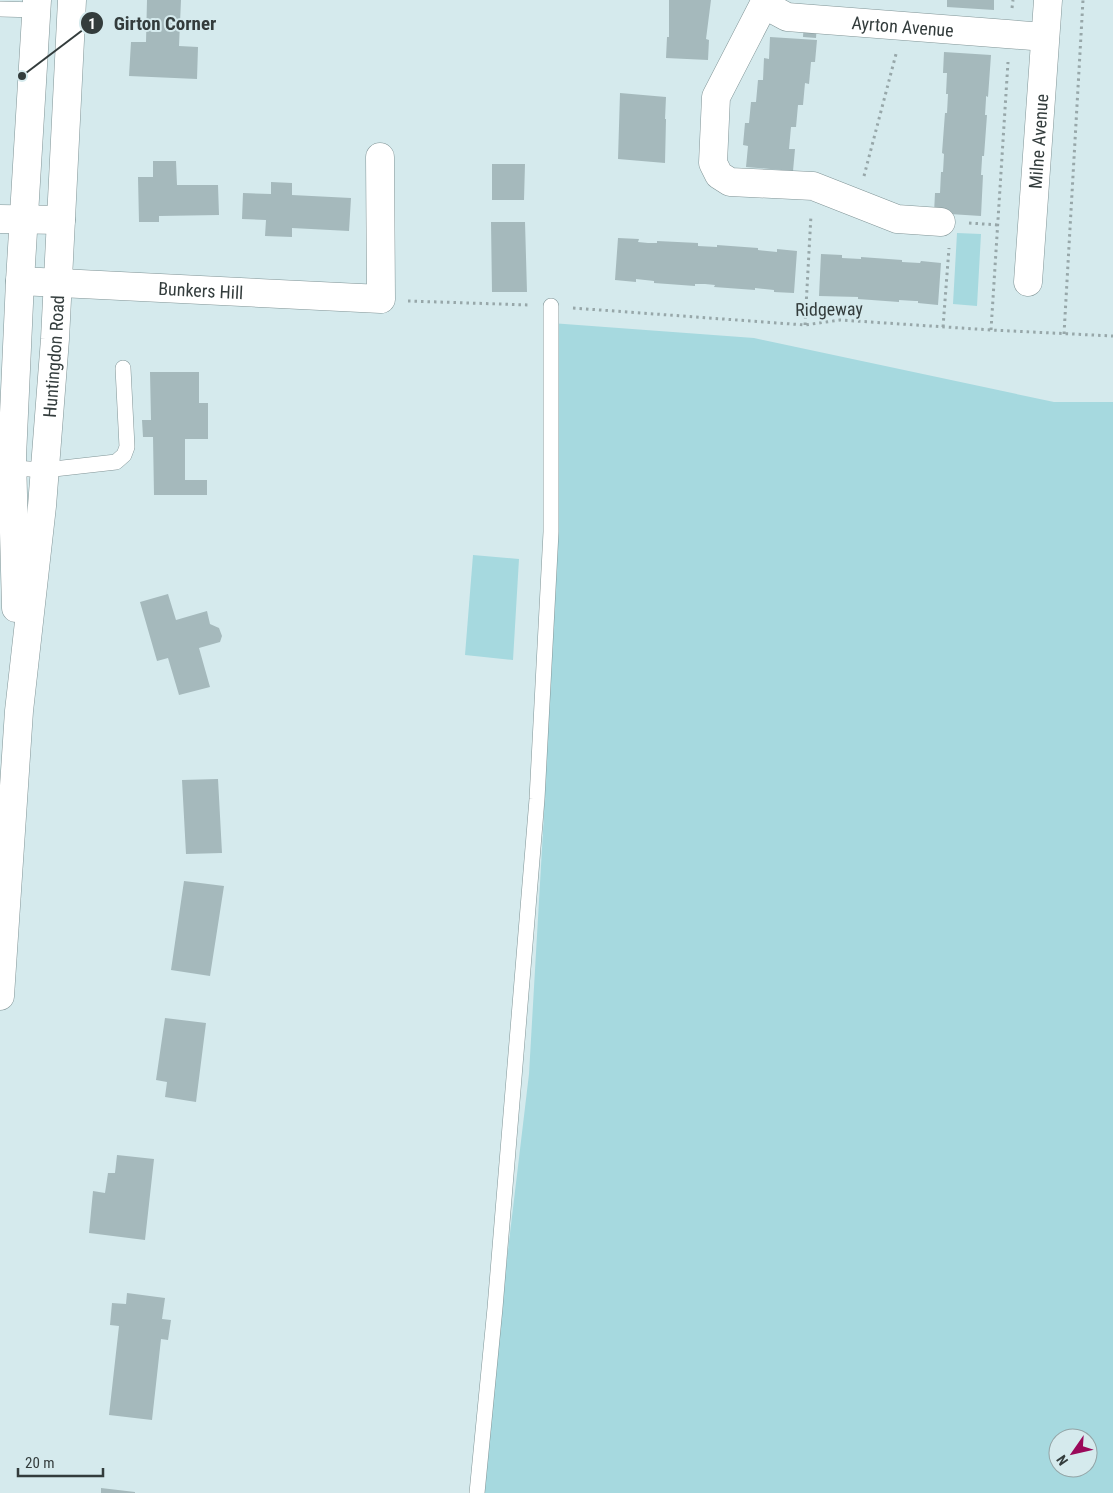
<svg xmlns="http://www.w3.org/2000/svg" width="1113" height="1493" viewBox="0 0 1113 1493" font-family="'Roboto Condensed',sans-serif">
<rect width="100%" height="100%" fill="#d5eaed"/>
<path fill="#a6d9df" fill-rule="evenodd" d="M957,233L981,234L977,306L953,304Z
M551,323L754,338L1054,402H1113V1493H479L529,1074L544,814ZM1058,1438H1088V1468H1058Z
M473,555L519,559L513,660L465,655Z"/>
<path fill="#a5b9bc" d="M147,0H181L179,46L198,47L197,79L129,76L131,42H146Z
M669,0H711L706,39L709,40L708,60L666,58L667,37H669Z
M947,0H994V10L947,7Z
M804,22L817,23L816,38L803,37Z
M770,37L817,40L815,62H811L809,84L805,83L803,105H798L796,127H791L789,149H795L793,171L746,167L748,146L743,145L745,123H749L751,102H756L758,80H763L764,58L769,59Z
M944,52L991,55L988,97L986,96V99L985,115H987L984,156H982V159L981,175H983L981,216L934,213L935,193H940L941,172H943L944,154L942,153L945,113H947L948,94H946L947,73H943Z
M620,93L666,97L665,119H666L665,163L618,159Z
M153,161H176L177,185H218L219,215L159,216V222H139L138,177H153Z
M492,164H525L524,200H492Z
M271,182L292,183V195L351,198L349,231L292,228V237L265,236L266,220L242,219L243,193L271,194Z
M491,222H525L527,292H492Z
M618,238L639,239L638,242L648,243H657V241L698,243V246L717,247V245L758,248V250L777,252V249L797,251L794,293L774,292V290L755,288V290L714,287L715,285L705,284H695V286L654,283V281L636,279V282L615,280Z
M821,254L842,255V258L861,259V257L902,260V262L920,263L921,261L941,263L938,305L918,303V301H915L899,300V302L858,299V297L819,296Z
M150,372H199V403H208V439H185V480H207V495H154L153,437H143L142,420H151Z
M168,594L176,620L207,611L210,624L219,628L222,636L220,642L199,648L210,687L179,695L168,658L157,661L140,602Z
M218,779L222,853L186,854L182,780Z
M184,881L224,886L210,976L171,970Z
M165,1018L206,1023L196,1102L165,1097L167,1082L156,1080Z
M117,1155L154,1159L145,1240L89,1233L93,1191L105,1193L108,1173H115Z
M127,1293L165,1298L162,1319L171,1320L168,1340L161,1339L152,1420L109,1415L119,1326L110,1325L112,1303L126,1304Z
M101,1488L135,1492V1493H101Z"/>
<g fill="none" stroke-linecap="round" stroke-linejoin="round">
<g stroke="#809496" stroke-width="16">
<path id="service" d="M0,9L37,10
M13,468L45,470L116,462L124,455L127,447L123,368
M477,1493L495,1308L537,799L551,532V306"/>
</g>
<g stroke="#809496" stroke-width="29">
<g id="minor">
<path d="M766,0L716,97L713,163L719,175L730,182L813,186L897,219L941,222"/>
<path id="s1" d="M769,0L774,10L787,17L1045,37"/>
<path id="s2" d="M20,281L381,299L380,157"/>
<path id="s3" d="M1028,282L1048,0"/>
</g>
</g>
<g stroke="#809496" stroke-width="29">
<path id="tertiary" d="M0,219L61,220"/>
</g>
<g stroke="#809496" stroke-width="29">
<g id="primary">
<path d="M16,608L12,457L20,281L37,0"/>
<path id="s4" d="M0,996L19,711L42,506L55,339L72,0"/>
</g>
</g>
<path stroke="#97a7a9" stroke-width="3" stroke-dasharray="2.5 4" stroke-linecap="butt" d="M1012,8L1013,0
M864,176L896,54
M969,223L998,225
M408,301L529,305
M573,308L805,325L840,320L991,330L1113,336
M805,325L811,215
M943,327L949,248
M991,330L1008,62
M1064,334L1083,0"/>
<use href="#service" stroke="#fff" stroke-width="15"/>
<use href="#minor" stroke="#fff" stroke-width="28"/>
<use href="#tertiary" stroke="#fff" stroke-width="28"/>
<use href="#primary" stroke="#fff" stroke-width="28"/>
</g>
<g text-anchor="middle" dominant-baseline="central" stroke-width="4" stroke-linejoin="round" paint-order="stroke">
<g font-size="18" fill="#333c3c" stroke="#d5eaed">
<text stroke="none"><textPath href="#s1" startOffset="142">Ayrton Avenue</textPath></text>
<text stroke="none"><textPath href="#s3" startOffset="141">Milne Avenue</textPath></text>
<text stroke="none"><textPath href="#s2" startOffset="181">Bunkers Hill</textPath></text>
<text transform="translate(829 309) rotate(-1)">Ridgeway</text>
<text stroke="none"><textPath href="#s4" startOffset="642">Huntingdon Road</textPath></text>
</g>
</g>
<path fill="none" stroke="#333c3c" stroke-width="2" d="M22 76L92 23"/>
<g fill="#333c3c" stroke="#d5eaed" stroke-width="2">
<circle cx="22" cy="76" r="5"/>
<circle cx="92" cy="23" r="12"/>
</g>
<g font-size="15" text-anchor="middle" font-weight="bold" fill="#fff">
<text x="92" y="29">1</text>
</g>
<g font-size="19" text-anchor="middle" font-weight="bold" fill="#333c3c" stroke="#d5eaed" stroke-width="4" stroke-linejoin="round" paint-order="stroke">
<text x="165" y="30">Girton Corner</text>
</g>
<g transform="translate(1073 1453) rotate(236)"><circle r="24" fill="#d5eaed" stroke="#94a4a6"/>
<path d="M0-4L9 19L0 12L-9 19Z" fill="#9a095a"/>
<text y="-8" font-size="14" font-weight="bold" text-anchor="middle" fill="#333c3c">N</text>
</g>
<path d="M18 1468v8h85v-8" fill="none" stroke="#333c3c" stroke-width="2.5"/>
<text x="25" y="1468" font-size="15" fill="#333c3c" stroke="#d5eaed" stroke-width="4" paint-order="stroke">20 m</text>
</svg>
